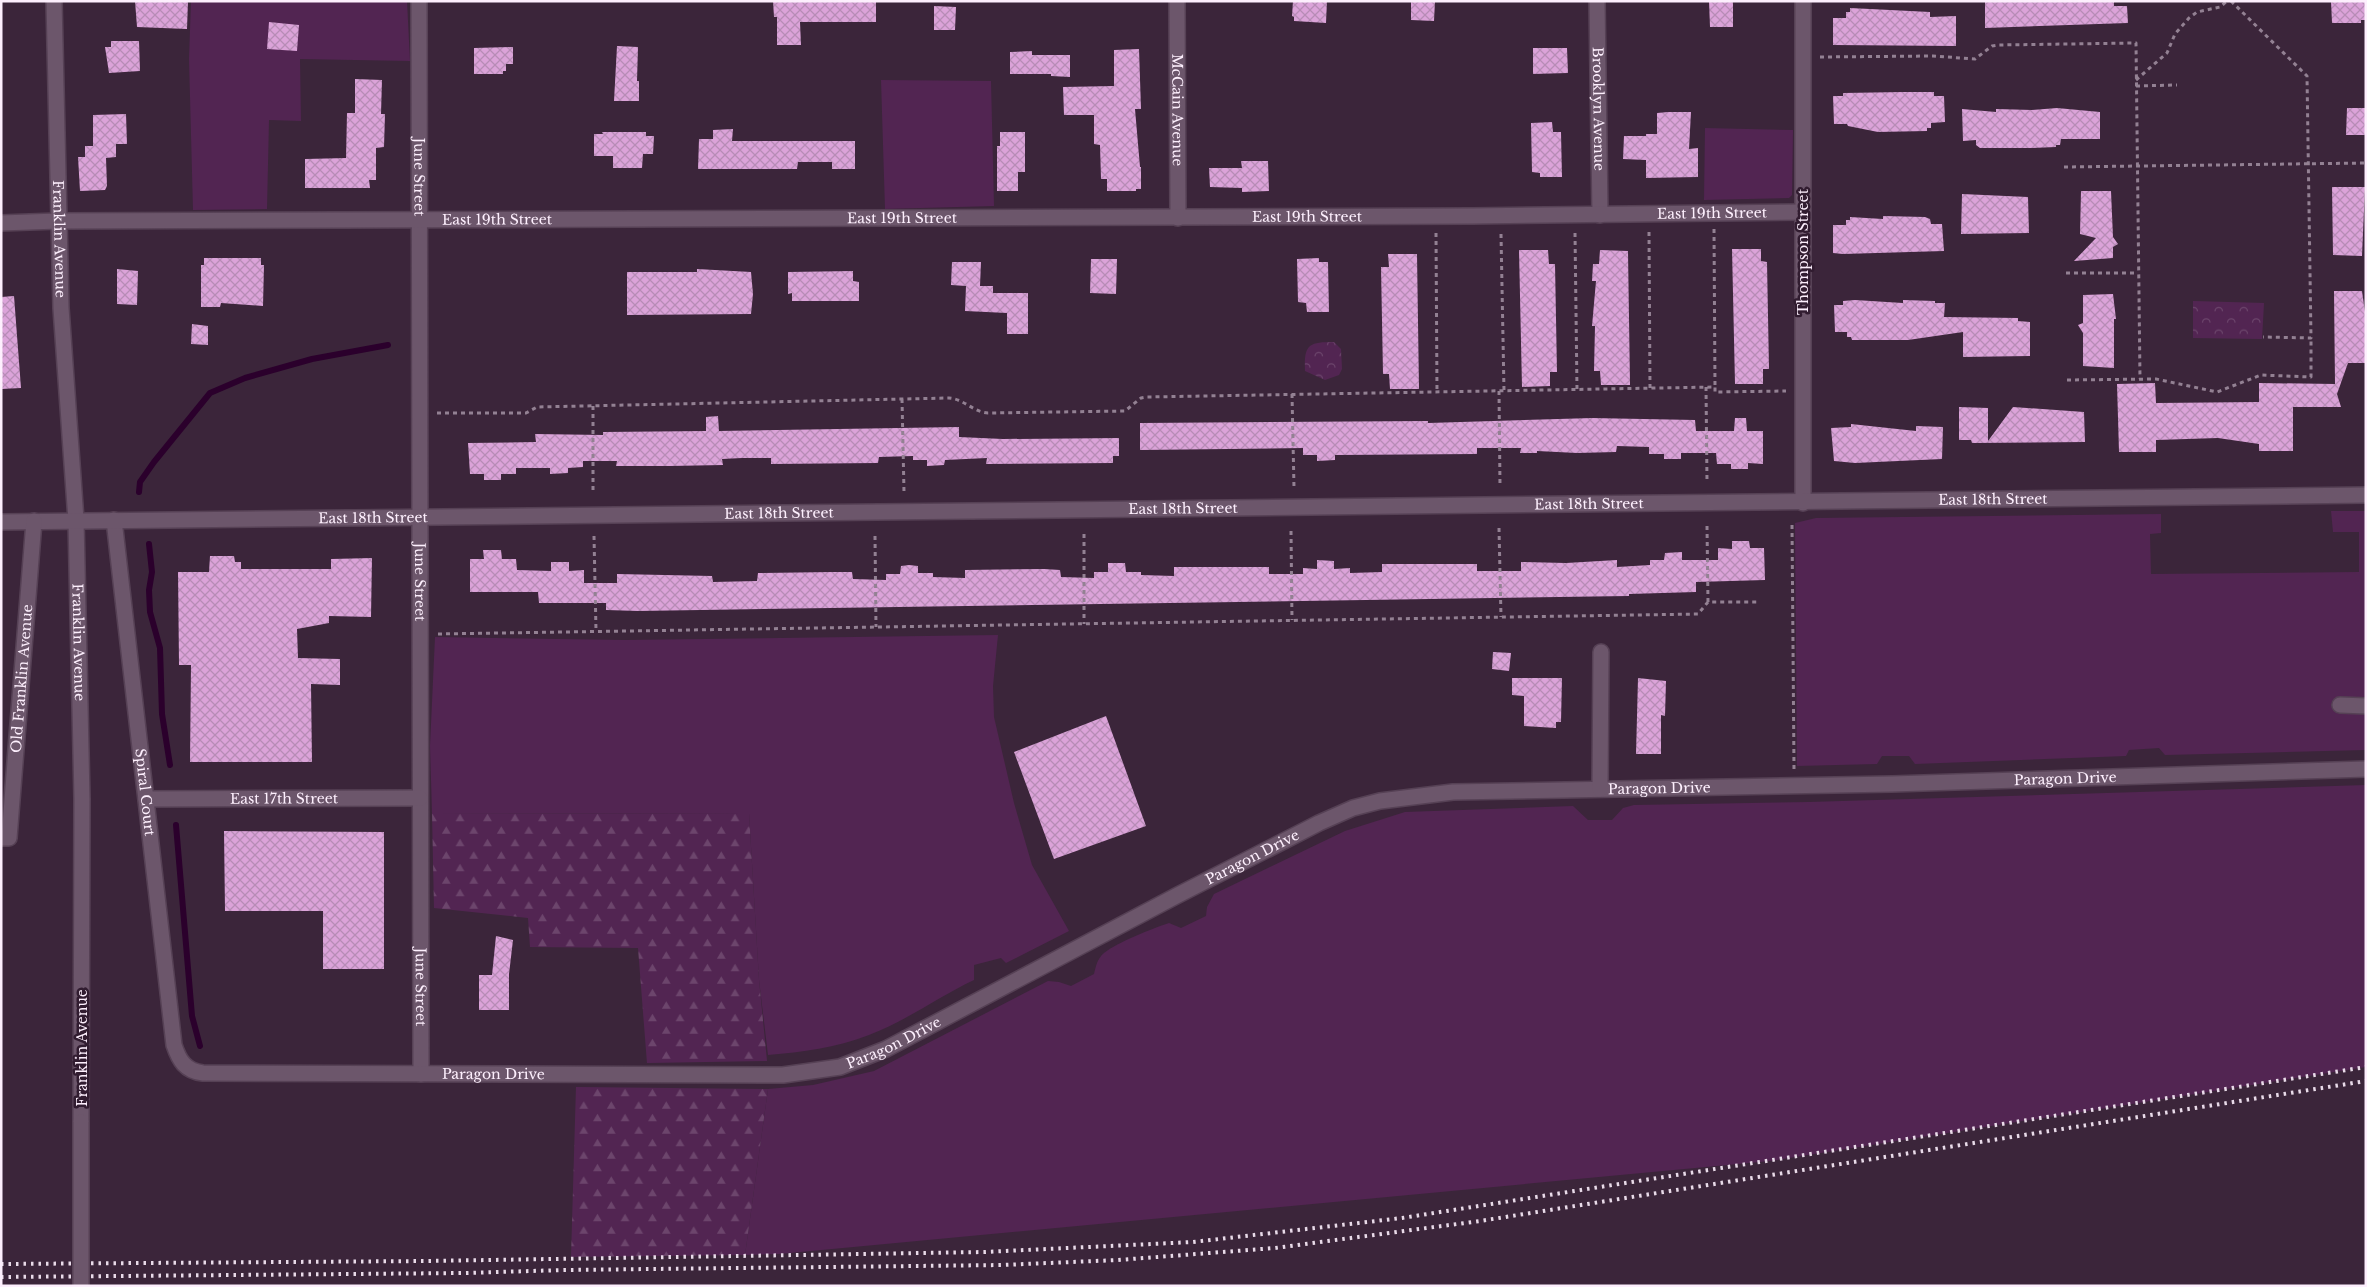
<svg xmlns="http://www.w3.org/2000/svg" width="2367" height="1287" viewBox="0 0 2367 1287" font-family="'Libre Baskerville',serif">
<defs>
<pattern id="forest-firs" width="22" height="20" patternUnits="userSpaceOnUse" patternTransform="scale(1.25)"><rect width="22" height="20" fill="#522552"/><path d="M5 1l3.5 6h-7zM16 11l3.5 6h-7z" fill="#6c456c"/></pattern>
<pattern id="park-crowns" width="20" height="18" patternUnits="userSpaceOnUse" patternTransform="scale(1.25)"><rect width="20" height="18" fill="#522552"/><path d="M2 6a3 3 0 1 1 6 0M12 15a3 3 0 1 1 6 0" fill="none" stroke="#6c456c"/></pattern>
<pattern id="building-cross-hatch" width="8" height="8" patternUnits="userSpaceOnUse" patternTransform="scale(1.25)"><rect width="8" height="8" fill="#dba3d9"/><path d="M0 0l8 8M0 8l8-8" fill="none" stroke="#b78cb6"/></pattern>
</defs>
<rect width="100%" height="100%" fill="#3b253a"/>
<path fill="#522552" d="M191,1H407L410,61L300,59L301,121L269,120L267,209L193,210L189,59Z
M881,80L991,81L994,206L885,209Z
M1705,128L1793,130L1792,195L1789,198L1704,200Z
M2331,511H2366V750L2165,755L2159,748L2129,750L2126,756L1915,764L1909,756H1882L1877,764L1797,766L1795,523L1816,518L2161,514V533L2150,534L2151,574L2359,572V532H2333Z
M998,635L993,686L994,717L1014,803L1032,865L1069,931L1006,963L1001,958L974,965V980C938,997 906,1021 869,1035C835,1048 803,1052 768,1055L759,980L749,814L432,813L430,746L435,637L624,640Z
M2366,785V1067L1770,1161L779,1254L745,1255L768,1089L813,1085L874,1071L1048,981L1059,982L1071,986L1094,974C1096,966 1097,959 1104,953C1118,942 1151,929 1169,923L1181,928L1206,916L1207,907L1214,894L1345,831L1405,812L1573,806L1588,820H1612L1623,808L1634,805L1809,802Z"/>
<path fill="url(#forest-firs)" d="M432,813L749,814L759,980L767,1061L647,1063L638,948L530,947L528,918L434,908Z
M576,1087L768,1089L745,1255L571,1257Z"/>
<path fill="url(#park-crowns)" d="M2193,301L2264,303L2262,339L2193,338Z
M1334,342L1341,349L1342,369L1339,375L1325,380L1305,371C1304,345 1308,342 1334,342Z"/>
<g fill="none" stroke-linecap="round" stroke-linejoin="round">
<path stroke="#2b002c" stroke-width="6" d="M139,492L140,482L154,462L210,393L245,378L312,359L388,345
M149,544L152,572L149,590L150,612L160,648L162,714L170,765
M176,825L192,1016L200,1046"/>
</g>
<path fill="url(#building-cross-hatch)" d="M135,1H188L187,29L137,27Z
M773,1H876V22H800L801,45H777V17H774Z
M1293,1H1327L1326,23L1294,21V17L1292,16Z
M1411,1H1435L1434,21L1411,20Z
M1709,1H1733V27H1710Z
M1985,1H2114V6H2127L2128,23L1985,28Z
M2331,1H2366V20H2361V23H2332Z
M934,6L956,7L955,30H934Z
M1850,8L1930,12V17L1956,16V46L1833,45V18H1846V12H1850Z
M269,22L299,25L297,51L267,49Z
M111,41H139L140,71L109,73L105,47H111Z
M617,46L638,47L637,81H639V101H614Z
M513,47V64H506V71H503V74H474V48Z
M1533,48H1567L1568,73L1533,74Z
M1139,49L1141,109H1135L1140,167H1141V189H1136V191H1107V179H1101L1100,145L1094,144V115H1064L1063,87L1114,86V50Z
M1032,51V55H1070V77L1051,76V74H1010V52Z
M355,79L382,80L381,114H385L384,147L376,148V180H369L370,188H305V159L346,158L347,113H355Z
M1903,92H1934V96H1944L1945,122L1931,123V128H1927V131L1878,132L1848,126L1847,124H1834L1833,96H1843V93Z
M2057,108L2100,112V139H2061L2060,145H2056V147L2031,148H1980L1976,145V140L1963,141L1962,109L1996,112V109L2032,110Z
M2347,108H2366V135H2346Z
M1668,112H1691L1689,149L1698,148V177L1646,178V160L1623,159L1624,136H1646V134H1657V113Z
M126,114L127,144H116V157L106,158L107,186L105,190L80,191L78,157H85V146H93V115Z
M1552,122L1553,132H1561L1562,177H1540V173L1532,172L1531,123Z
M733,129L732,141H855V169H832V162H798L797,169H698L699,139H713V130Z
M602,132H646V136H654L653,154H643L642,168H613V156H594V134H603Z
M1000,132H1025V172H1018V191H997V146H1000Z
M1241,161H1268L1269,191L1242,192V188L1210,187L1209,168H1242Z
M2332,187H2365L2362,256L2333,255Z
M2081,191H2111L2113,237L2118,244L2113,247V258L2074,261L2096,238L2080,234Z
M1962,194L2028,197L2029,233L1961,234Z
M1883,216L1925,217L1930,219L1931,224H1942L1944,251L1843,254L1833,253V225H1846V220H1850V217L1883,219Z
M1732,249H1761V261L1767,262L1769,369H1763V384H1735Z
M1519,250H1548L1549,264H1555L1557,372H1550V386L1522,387Z
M1600,250L1628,251L1630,385H1601L1600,371H1594L1595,326H1592L1596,281H1592L1593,264H1599Z
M1388,254H1417L1419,389H1390L1389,374H1383L1381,267H1389Z
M204,258H261V265H264L263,306L221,303L220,307H201V265H204Z
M1319,258V262H1328L1329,312H1307L1306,303L1298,302L1297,259Z
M1091,259H1117L1116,294L1090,293Z
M952,262H981L980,286H993V293H1028V334H1007V313L965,311L966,286L951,285Z
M117,269L138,271L137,305L117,304Z
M697,269L751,272L753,294L751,314L627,315V272H697Z
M853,271V281L859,282V301H792V293L788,294V272Z
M2334,291H2362L2366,319V363H2348L2337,394L2341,407H2293V451H2259V444L2218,438L2156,440V452H2119L2117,384L2155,383L2156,403L2259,402V383L2335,384Z
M2113,294L2116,319H2114V368L2083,366V333L2078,325L2083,323V295Z
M14,296L21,388L1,389V297Z
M1855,300L1903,303V300L1935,301V303H1945L1944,317L2018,318V321L2030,322V356L1963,357V332L1908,340H1852L1851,337H1847V332H1835L1834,305H1843V301Z
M192,324L208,326V345L191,344Z
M1959,407L1988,408V441L2013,407L2084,412L2085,442L1972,443L1971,440H1959Z
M718,416L719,431L959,427V437L1003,439L1119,438V456H1113V463L986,464L987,458L945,460L944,465L927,466V460H913V456L879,457L878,463L771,464V458H742L722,459L723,465L670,466H616L617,461H583V467L568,468V473L550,474V468H516V474H501V480H484V474H470L468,443L536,442L535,434L603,435V432L706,431V417Z
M1592,418L1695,420L1696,431H1734L1735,418H1746L1747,431H1763V464L1748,463V469H1731V464H1717L1716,453H1681V459H1664V454H1649V447L1617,446L1616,452L1577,453L1537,451V453H1520L1521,448H1477V454L1335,455V460L1317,461V455H1303V448L1140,450V423L1428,421V423Z
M1851,424L1916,431V426L1943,427L1942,459L1855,463L1834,461L1831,428L1851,427Z
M1732,541H1749L1750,548H1764L1765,580L1696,582V592L1629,594V596L638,611L606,610V603H539L538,592H470V559H484L483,550H501L502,559H516L517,570L551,571V562H569V571L584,570V583H617V574L712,576L713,582L757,581L758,573L832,572H852L853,579L886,580V574H900L901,566L909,565L918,566V573H933V577L965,578V570L1044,569L1060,570L1061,577L1094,578V572H1108V563H1125L1126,572H1141V575L1174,576V567H1269V574H1303V568L1317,569V560L1334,561V569L1350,568V573L1382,572V564H1477V571H1521V562L1566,563L1617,560V567L1650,565V560H1664L1665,553L1682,552V560H1718V548L1732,549Z
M210,556H234L235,562H241V569H331V559L372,558L371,617L329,616V623L297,629L298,658L340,659V685L311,684L312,762H190L191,665H179L178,572H209Z
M1493,652L1511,653L1509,671L1492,669Z
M1512,678H1562L1561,722H1556V728L1524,726V696L1512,695Z
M1638,678L1666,681L1665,716L1661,715V754H1636Z
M1106,716L1146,826L1054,859L1014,752Z
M224,831L384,832V969H323V911H225Z
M496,936L513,940L509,974V1010H479V975H492Z"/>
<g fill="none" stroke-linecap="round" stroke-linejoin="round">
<g stroke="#564155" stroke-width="18">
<g id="minor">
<path id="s1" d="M54,1L61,308L76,520L82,799L81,1122"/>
<path id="s2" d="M419,1L421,1074"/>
<path id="s3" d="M1177,1L1178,218"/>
<path id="s4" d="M1597,1L1600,215"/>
<path d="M1803,1V503"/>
<path id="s5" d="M1,223L58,221L1472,216L1803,212"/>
<path id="s6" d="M114,520L174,1045C179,1060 185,1071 203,1073L783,1075L840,1067L886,1049L1178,895L1319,823L1353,808L1380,801L1453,792L1892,784L2366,769"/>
<path id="s7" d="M1,522L2366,495"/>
<path d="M2340,705L2366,706"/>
<path d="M1600,789L1601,652"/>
<path id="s8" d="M146,799L420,798"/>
<path id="s9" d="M1,838H9L34,521"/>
</g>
</g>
<path stroke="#938193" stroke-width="3" stroke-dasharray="4 4" stroke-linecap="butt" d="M2231,1L2307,76L2311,338L2263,337
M1820,57L1933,56L1975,59L1992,46L1998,45L2136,43L2140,379
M2136,80L2167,53L2175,34L2189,18L2197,12L2220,7L2227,1
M2136,86L2177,85
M2064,167L2366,163
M1714,229L1715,387
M1649,232L1650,388
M1436,233L1437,392
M1575,233L1577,390
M1501,234L1504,391
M2066,273H2138
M2067,380L2156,379L2217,392L2261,375L2311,377V338
M1706,387L1707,481
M1499,391L1500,485
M1292,394L1294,488
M902,399L904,492
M593,406V492
M437,413H526L537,407L949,398C964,399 973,412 988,413L1125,411L1141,398L1147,397L1715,387V392L1786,391
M1792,525L1794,769
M1707,526L1708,602
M1499,528L1501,617
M1291,531L1292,620
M1084,534V624
M594,536L596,631
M875,536L876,627
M438,634L1698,614L1708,602H1759"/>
<use href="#minor" stroke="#6c566b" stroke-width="15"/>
<path stroke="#e9dbe9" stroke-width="4" stroke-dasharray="2.5 5" stroke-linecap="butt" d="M1,1264L427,1261L984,1252L1193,1242L1402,1218L2366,1067
M1,1277L465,1273L564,1270L1002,1265L1118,1260L1275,1248L1480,1221L2366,1081"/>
<g stroke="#564155" stroke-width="18" stroke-linecap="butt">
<path id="minor-bridge" d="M81,1286V1122"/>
</g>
<use href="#minor-bridge" stroke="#6c566b" stroke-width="15"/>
</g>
<g text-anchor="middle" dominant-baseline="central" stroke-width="5" stroke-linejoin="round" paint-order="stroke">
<g font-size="14" fill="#fdeffd" stroke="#311c30">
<text stroke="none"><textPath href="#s4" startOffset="108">Brooklyn Avenue</textPath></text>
<text stroke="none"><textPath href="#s3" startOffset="109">McCain Avenue</textPath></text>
<text stroke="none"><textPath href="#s2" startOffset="176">June Street</textPath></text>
<text stroke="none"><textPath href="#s5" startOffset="1711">East 19th Street</textPath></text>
<text stroke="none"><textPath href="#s5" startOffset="1306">East 19th Street</textPath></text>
<text stroke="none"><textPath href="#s5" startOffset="901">East 19th Street</textPath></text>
<text stroke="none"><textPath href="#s5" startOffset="496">East 19th Street</textPath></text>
<text stroke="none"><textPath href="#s1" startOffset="238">Franklin Avenue</textPath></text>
<text transform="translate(1803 252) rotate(-90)">Thompson Street</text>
<text stroke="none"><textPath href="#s7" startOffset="1992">East 18th Street</textPath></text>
<text stroke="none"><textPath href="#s7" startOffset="1588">East 18th Street</textPath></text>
<text stroke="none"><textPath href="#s7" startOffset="1182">East 18th Street</textPath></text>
<text stroke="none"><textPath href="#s7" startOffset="778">East 18th Street</textPath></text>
<text stroke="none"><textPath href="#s7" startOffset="372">East 18th Street</textPath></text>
<text stroke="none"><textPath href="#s2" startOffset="581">June Street</textPath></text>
<text stroke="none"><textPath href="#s1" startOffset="642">Franklin Avenue</textPath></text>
<text stroke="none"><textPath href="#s9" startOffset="168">Old Franklin Avenue</textPath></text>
<text stroke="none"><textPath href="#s6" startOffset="2498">Paragon Drive</textPath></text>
<text stroke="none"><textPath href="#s6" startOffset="2092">Paragon Drive</textPath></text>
<text stroke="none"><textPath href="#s6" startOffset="274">Spiral Court</textPath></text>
<text stroke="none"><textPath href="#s8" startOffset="138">East 17th Street</textPath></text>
<text stroke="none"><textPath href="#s6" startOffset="1672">Paragon Drive</textPath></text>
<text stroke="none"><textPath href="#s2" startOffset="986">June Street</textPath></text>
<text stroke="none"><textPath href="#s6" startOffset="1268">Paragon Drive</textPath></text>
<text transform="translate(82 1048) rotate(-90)">Franklin Avenue</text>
<text stroke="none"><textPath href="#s6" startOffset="862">Paragon Drive</textPath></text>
</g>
</g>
<rect width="2367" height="1287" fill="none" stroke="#fdeffd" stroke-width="5"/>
</svg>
